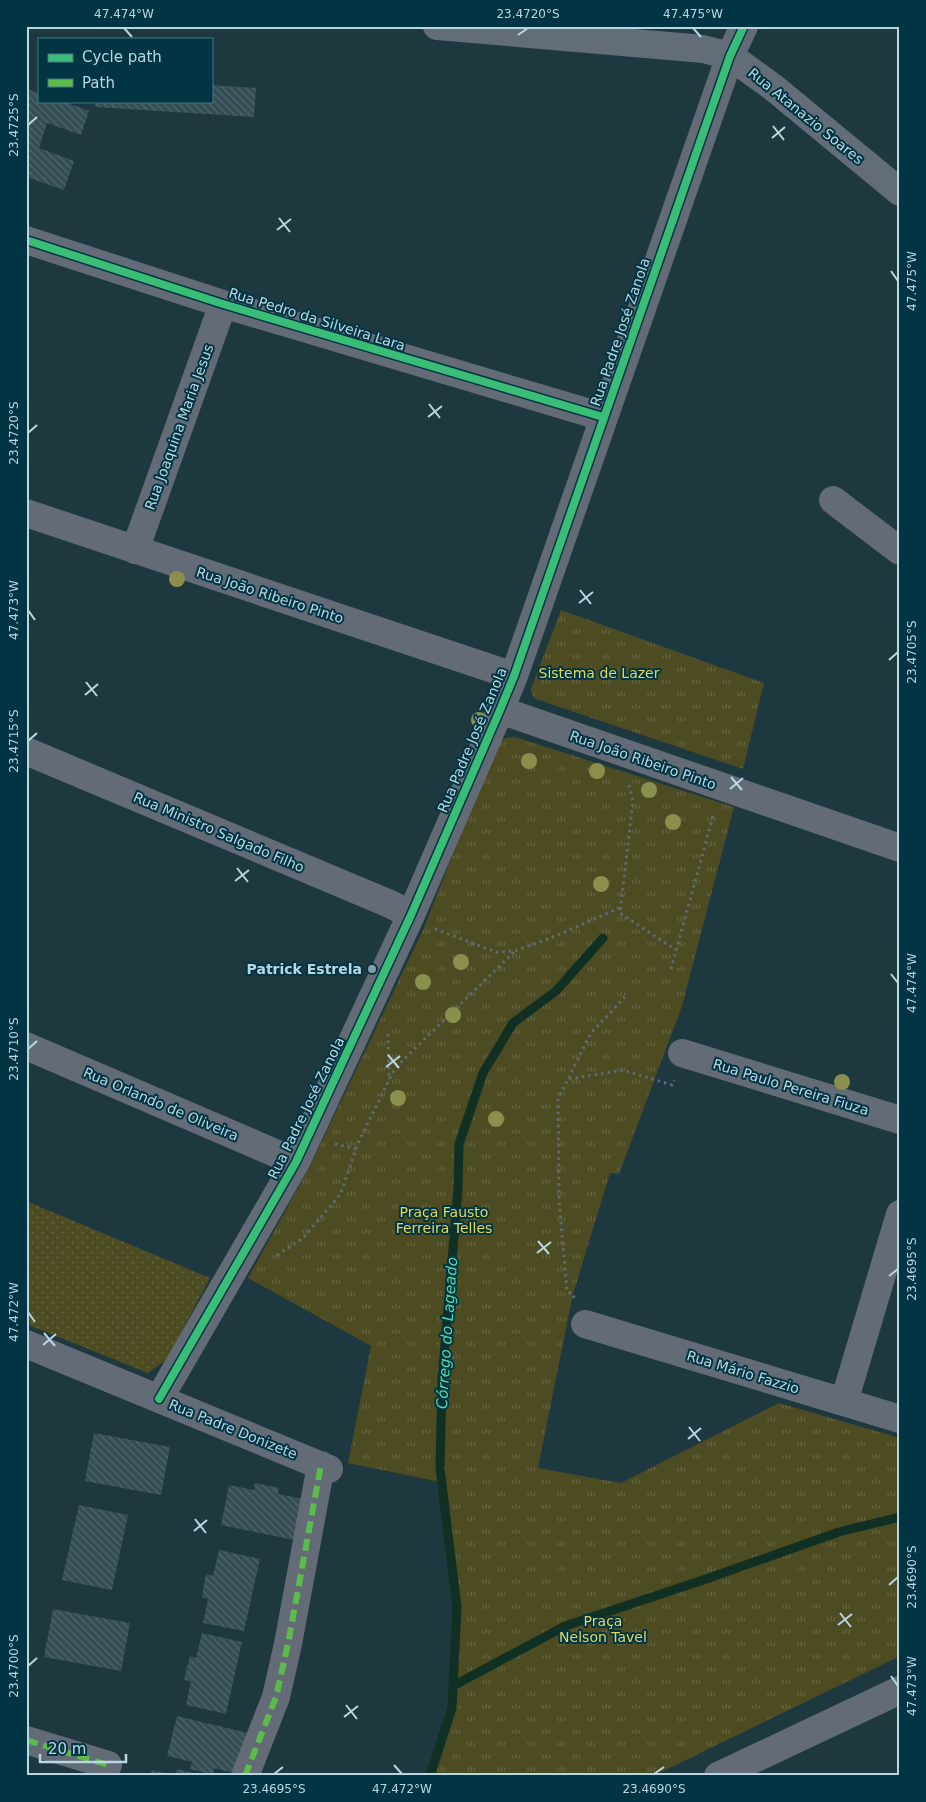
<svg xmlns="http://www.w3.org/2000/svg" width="926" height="1802" viewBox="0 0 926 1802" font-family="'DejaVu Sans',sans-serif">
<defs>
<pattern id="grass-dots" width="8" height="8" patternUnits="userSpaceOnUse" patternTransform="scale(1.25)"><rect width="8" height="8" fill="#4d4b22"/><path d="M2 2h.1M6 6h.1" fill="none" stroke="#656442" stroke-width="1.8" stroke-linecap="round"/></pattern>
<pattern id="park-tufts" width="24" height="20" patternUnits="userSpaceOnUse" patternTransform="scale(1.25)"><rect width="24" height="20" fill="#4d4b22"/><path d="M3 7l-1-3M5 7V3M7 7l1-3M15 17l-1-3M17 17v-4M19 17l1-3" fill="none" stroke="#656442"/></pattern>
<pattern id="building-back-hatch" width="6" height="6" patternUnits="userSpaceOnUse" patternTransform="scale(1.25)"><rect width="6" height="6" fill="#354d54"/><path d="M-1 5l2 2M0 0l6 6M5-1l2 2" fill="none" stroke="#50666c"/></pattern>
</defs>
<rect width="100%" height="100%" fill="#1e3840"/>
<path fill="url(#grass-dots)" d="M26,1201L210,1278L167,1359L148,1373L26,1324Z"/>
<path fill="url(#park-tufts)" d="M561,610L764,683L743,769L536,699L532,695L531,689Z
M515,737L734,807L682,1006L619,1174L610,1173L573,1294L538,1468L621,1483L779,1403L900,1438V1656L653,1776H430L452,1708L457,1607L441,1482L348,1463L371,1346L248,1278L309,1168L423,930L496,745L505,738Z"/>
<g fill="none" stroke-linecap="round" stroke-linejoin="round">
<path stroke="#103024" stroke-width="9" d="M453,1686L565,1626L709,1578L839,1532L900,1517
M430,1776L452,1708L457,1607L440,1468L442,1380L458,1189L459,1144L483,1073L513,1023L556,991L603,938"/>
</g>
<path fill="url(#building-back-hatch)" d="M211,85L256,88L254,117L95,107L96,101H211Z
M26,89L39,93V101H62L89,111L81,135L47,123L39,148L74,161L64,190L26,177Z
M94,1433L170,1447L161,1495L85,1481Z
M255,1483L279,1488L278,1494L303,1499L294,1540L221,1525L229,1485L254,1490Z
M79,1505L128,1515L112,1590L62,1580Z
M219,1550L260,1559L244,1631L203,1623L208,1599L202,1597L206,1574L213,1576Z
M53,1609L130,1623L121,1671L44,1657Z
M202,1633L242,1642L226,1714L186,1705L191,1681L184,1680L190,1656L196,1658Z
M177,1716L248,1733L238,1774L215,1768L213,1775L190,1769L192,1762L167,1756Z
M177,1769L202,1775V1776H175Z
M152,1770L172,1775V1776H150Z"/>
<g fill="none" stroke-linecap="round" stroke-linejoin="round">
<path stroke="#5f6b73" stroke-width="3" stroke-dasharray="2.5 4" stroke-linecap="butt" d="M629,785L633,801L620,913L676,950
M435,929L496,952L515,951L551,938L621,907
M671,969L714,813
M388,1034L389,1080
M569,1079L623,1070L672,1085L674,1080
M335,1144L356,1149
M277,1255L303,1238L340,1195L359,1141L395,1068L515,951
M574,1298L573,1294L567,1292L559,1199L558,1099L591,1033L625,997"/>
<path stroke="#636b76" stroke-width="28" d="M26,240L223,304L603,417
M833,500L900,551
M26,513L514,676
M135,550L223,304
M500,710L900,848
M26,751L390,904L411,915
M26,1046L296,1162
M682,1053L900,1120
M585,1324L900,1419
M26,1344L329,1469
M159,1399L296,1162L411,915L500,710L514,676L730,56L744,26
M844,1402L900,1214
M26,1740L108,1765
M245,1776L276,1697L288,1644L321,1465
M718,1776L900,1690"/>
<path stroke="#626d78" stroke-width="28" d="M437,26L669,46L703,49L730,56L774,88L900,192"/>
<path stroke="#5cbc4b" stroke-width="6" stroke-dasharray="12 6" stroke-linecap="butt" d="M26,1740L108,1765
M245,1776L276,1697L288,1644L321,1465"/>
<g stroke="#023543" stroke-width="11">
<path id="cycleway" d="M26,240L223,304L603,417
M159,1399L296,1162L411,915L500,710L514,676L730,56L744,26"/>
</g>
<use href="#cycleway" stroke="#3abd76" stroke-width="8"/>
</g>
<g fill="#8b8f4e">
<circle cx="177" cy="579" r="8"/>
<circle cx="479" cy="720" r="8"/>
<circle cx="529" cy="761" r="8"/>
<circle cx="597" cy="771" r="8"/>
<circle cx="649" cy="790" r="8"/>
<circle cx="673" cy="822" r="8"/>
<circle cx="601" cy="884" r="8"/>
<circle cx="461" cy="962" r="8"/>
<circle cx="423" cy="982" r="8"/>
<circle cx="453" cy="1015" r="8"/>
<circle cx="842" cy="1082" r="8"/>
<circle cx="398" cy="1098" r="8"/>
<circle cx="496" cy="1119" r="8"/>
</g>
<path fill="none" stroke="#b9d7e2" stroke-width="2" d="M124,28L132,37M693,28L701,37M518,35L528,28M28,125L37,117M773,126L784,140M772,138L785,127M279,218L290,232M277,230L291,219M891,271L898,281M429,404L440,418M428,417L442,406M28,433L37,425M580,590L591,604M579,603L593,592M28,610L35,620M889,660L898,652M86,682L97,696M85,695L98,684M28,741L37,733M731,777L742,790M730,789L743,778M237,868L248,882M235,881L249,870M891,974L898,983M28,1049L37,1041M388,1055L399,1068M386,1067L400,1056M538,1241L549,1254M537,1253L551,1242M889,1276L898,1269M28,1312L35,1322M44,1333L55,1346M43,1345L56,1334M689,1427L700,1441M688,1439L701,1428M195,1519L206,1533M194,1531L207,1520M889,1585L898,1577M840,1613L851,1627M838,1625L852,1614M28,1666L37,1658M891,1676L898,1686M346,1705L357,1719M344,1717L358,1706M394,1765L402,1774M274,1774L283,1767M654,1774L664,1767"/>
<circle fill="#839fa9" stroke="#023543" stroke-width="2" cx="372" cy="969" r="5"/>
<g text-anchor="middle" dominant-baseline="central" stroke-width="4" stroke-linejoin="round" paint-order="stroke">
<g font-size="14" fill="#b9d7e2" stroke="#023543">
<text transform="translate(806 116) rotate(39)">Rua Atanazio Soares</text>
<text transform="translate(317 319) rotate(17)">Rua Pedro da Silveira Lara</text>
<text transform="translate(620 332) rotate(-71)">Rua Padre José Zanola</text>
<text transform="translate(179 427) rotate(-70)">Rua Joaquina Maria Jesus</text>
<text transform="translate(270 595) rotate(18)">Rua João Ribeiro Pinto</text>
<text transform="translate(472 740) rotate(-67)">Rua Padre José Zanola</text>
<text transform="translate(643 760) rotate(19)">Rua João Ribeiro Pinto</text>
<text transform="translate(219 832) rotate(23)">Rua Ministro Salgado Filho</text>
<text transform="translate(791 1087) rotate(17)">Rua Paulo Pereira Fiuza</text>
<text transform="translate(161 1104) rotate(23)">Rua Orlando de Oliveira</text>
<text transform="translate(306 1108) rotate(-64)">Rua Padre José Zanola</text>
<text transform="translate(743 1372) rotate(17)">Rua Mário Fazzio</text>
<text transform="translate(233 1429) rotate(22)">Rua Padre Donizete</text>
</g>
<g font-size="14" fill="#e5d75a" stroke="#023543">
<text x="599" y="673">Sistema de Lazer</text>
<text x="444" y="1212">Praça Fausto<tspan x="444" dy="16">Ferreira Telles</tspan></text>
<text x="603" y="1621">Praça<tspan x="603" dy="16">Nelson Tavel</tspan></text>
</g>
<g font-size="14" font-weight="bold" fill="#b9d7e2" stroke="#023543" text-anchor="end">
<text x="362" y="969">Patrick Estrela</text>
</g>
<g font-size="15" font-style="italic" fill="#53dda4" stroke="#023543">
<text transform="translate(447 1333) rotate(-86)">Córrego do Lageado</text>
</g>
</g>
<rect width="926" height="1802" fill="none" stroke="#023543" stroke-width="55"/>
<rect x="38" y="38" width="175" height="65" fill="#023543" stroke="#4b7683"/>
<rect x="48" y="54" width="25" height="8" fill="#3abd76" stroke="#4b7683"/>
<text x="82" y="62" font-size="15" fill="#b9d7e2">Cycle path</text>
<rect x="48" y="79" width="25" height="8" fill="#5cbc4b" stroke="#4b7683"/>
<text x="82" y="88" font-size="15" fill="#b9d7e2">Path</text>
<path d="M40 1754v8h86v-8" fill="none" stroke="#b9d7e2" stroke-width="2.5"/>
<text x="48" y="1754" font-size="15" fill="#b9d7e2" stroke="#023543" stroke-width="4" paint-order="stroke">20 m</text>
<rect x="28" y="28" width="870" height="1746" fill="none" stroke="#b9d7e2" stroke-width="2"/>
<g font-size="12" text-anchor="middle" fill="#b9d7e2">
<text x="124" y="18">47.474°W</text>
<text x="528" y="18">23.4720°S</text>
<text x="693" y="18">47.475°W</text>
<text transform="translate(14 125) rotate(-90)" y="4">23.4725°S</text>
<text transform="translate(912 281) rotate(-90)" y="4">47.475°W</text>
<text transform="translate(14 433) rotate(-90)" y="4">23.4720°S</text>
<text transform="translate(14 610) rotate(-90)" y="4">47.473°W</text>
<text transform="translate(912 652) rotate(-90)" y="4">23.4705°S</text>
<text transform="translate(14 741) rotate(-90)" y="4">23.4715°S</text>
<text transform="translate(912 983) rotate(-90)" y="4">47.474°W</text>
<text transform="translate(14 1049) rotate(-90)" y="4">23.4710°S</text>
<text transform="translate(912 1269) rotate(-90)" y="4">23.4695°S</text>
<text transform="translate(14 1312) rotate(-90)" y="4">47.472°W</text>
<text transform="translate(912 1577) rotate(-90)" y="4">23.4690°S</text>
<text transform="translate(14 1666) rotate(-90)" y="4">23.4700°S</text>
<text transform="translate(912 1686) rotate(-90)" y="4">47.473°W</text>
<text x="274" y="1793">23.4695°S</text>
<text x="402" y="1793">47.472°W</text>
<text x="654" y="1793">23.4690°S</text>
</g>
</svg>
